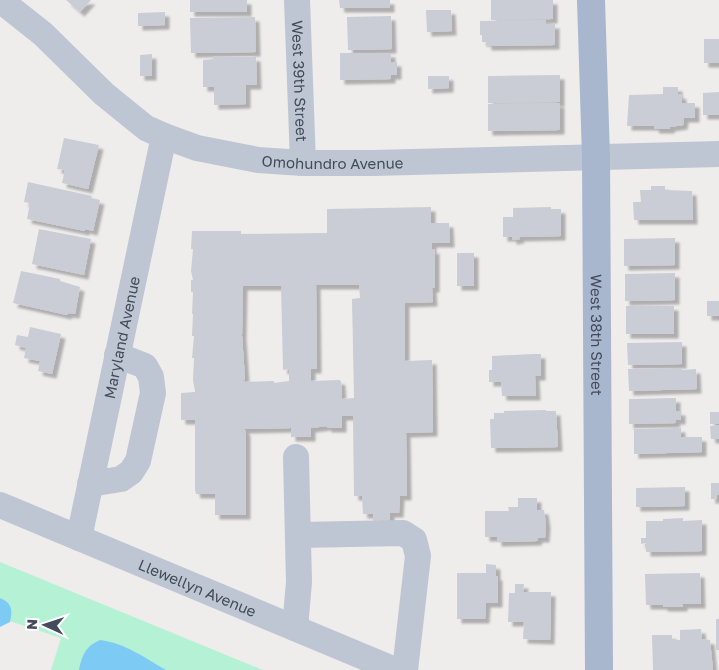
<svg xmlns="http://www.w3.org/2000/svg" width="719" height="670" viewBox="0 0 719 670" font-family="'Golos Text',sans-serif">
<defs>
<filter id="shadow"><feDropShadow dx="4.5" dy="4.5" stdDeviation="1" flood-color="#0004"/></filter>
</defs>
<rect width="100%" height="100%" fill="#efecec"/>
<path fill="#b5f2d5" d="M0,562L263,670H51L61,638L0,618Z"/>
<path fill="#7dcbf4" d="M0,598C12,603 13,610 10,622L0,627Z
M100,640C125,643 145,658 166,670H79C82,655 86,646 100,640Z"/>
<path fill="#cacdd5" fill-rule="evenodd" filter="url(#shadow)" d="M66,0H91L80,12Z
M190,0H247V12H190Z
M339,0H390V8H340Z
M491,0H553V19L491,20Z
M426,10H451L452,31L427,32Z
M165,12V25L138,26V13Z
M391,16L392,49L348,50L347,17Z
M255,17L256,52L191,53L190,18Z
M546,20V24H555V45L487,46V42H482V35H480V21Z
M704,39H719V63H704Z
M340,53H391V62H397V75H391V79L340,80Z
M152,54V76H140V55Z
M213,56L256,57L257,85H246V104L214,105V87H203V60L213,59Z
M560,75V102L488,103V76Z
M428,76H449V88L428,89Z
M663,87H678V94L682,95V103H695V118H684L683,125L670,127V129H655L654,126H627L629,95L663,94Z
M719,92V115H703V93Z
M560,103V130L488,131V104Z
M64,138L99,145L88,189L62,183L65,170L57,169Z
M28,182L92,196L91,198L100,200L93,231L85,229V231L27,219L30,203L24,202Z
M651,186H665V190L692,191L693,220H634L633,202H641L640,190H651Z
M431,207V223H449L450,243H432V250L435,249V288H432L433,302L405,303V361L432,360L433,432L406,433L407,496H400L399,513H390V520L373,521V514H363L362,496H354L353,416H342V428H327V426L311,428V437H291V428L244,429L246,432V515H215V494H196L195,489V420H181V393L195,392L193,380L194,358H192L194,336H192L193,314H192L193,292H191V280H193L191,271L193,249H191L192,231H241V234L327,233V209ZM316,285H359L360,298L352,299L354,398L342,399L341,381L339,380L311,381V369H317ZM243,286H281L283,370L289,369V381L274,383V381L243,382L245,379L242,335Z
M551,207V209H561V236L519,237L520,239L512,240V237H503V217H513V208Z
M39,229L91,239L84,275L32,264Z
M675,238V265L624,266V239Z
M457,253H474V286H457Z
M21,271L60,279V281L80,287L75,314L68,313L67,315L13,303Z
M675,273V300L625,301V274Z
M707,301H719V316H707Z
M626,306H674V334H626Z
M30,327L61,334L52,374L38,371L40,361L24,358L26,348L15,345L17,335L28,337Z
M682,342V364L628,365L627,343Z
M533,354H541V376H535L536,396H502L501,382H489V370H492V356Z
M681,368L682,370L696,369L697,389L629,391L628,369Z
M676,398V411H681V420H675L676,423L629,424V399Z
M546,410V411H556L558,447L491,448L490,419H494V413H504V411Z
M710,412H719V424H710Z
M719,425V439H711L710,426Z
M681,428V437H702V452L634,454V429Z
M711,483H719V495H717V499H711Z
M685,487V506L636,507V488Z
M518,498H537V510H544L546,524L545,538H538L537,541L497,542V537H485V511H509L508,507H518Z
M683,518V521L702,520V551L646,552V543L641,544V538H646V521H663V519Z
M486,564L496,565V576H498V603H486L485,619H457V573H486Z
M700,573L701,604H683V607H663V605H646L645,574Z
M515,584H524L523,592H551L550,640L523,639L524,622H508L509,593H515Z
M716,619H719V650H716Z
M701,629L702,639L710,640L713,670H653L652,635H672V640H680V630Z"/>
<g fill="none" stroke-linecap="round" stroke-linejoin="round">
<g stroke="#bec6d3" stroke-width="26">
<path id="s1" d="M0,0L43,34L104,94L146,128L164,136L197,148L258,160L303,163H373L719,154"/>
<path id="s2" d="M297,0L303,163"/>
<path d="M90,484L121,479L131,472L138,461L153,393L151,377L145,366L117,355"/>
<path id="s3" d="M0,505L395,670"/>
<path d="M298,535L403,533L414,540L418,556L405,670"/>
<path id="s4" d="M79,538L164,136"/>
<path d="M295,628L299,582L296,457"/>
</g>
<path stroke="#a8b6ce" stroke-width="28" id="s5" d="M591,0L596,157L599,670"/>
</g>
<g text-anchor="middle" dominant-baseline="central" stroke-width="5" stroke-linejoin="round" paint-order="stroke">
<g font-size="15" fill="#434c5b" stroke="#fff">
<text stroke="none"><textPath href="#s2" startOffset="81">West 39th Street</textPath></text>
<text stroke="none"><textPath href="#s1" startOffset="386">Omohundro Avenue</textPath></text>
<text stroke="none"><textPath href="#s5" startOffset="335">West 38th Street</textPath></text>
<text stroke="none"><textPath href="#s4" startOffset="205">Maryland Avenue</textPath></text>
<text stroke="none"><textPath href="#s3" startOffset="214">Llewellyn Avenue</textPath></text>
</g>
</g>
<g transform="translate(45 625) rotate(273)" stroke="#ffffff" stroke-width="4" paint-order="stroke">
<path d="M0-4L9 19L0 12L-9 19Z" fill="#434c5b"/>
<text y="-8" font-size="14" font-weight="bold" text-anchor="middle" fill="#434c5b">N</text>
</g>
</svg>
